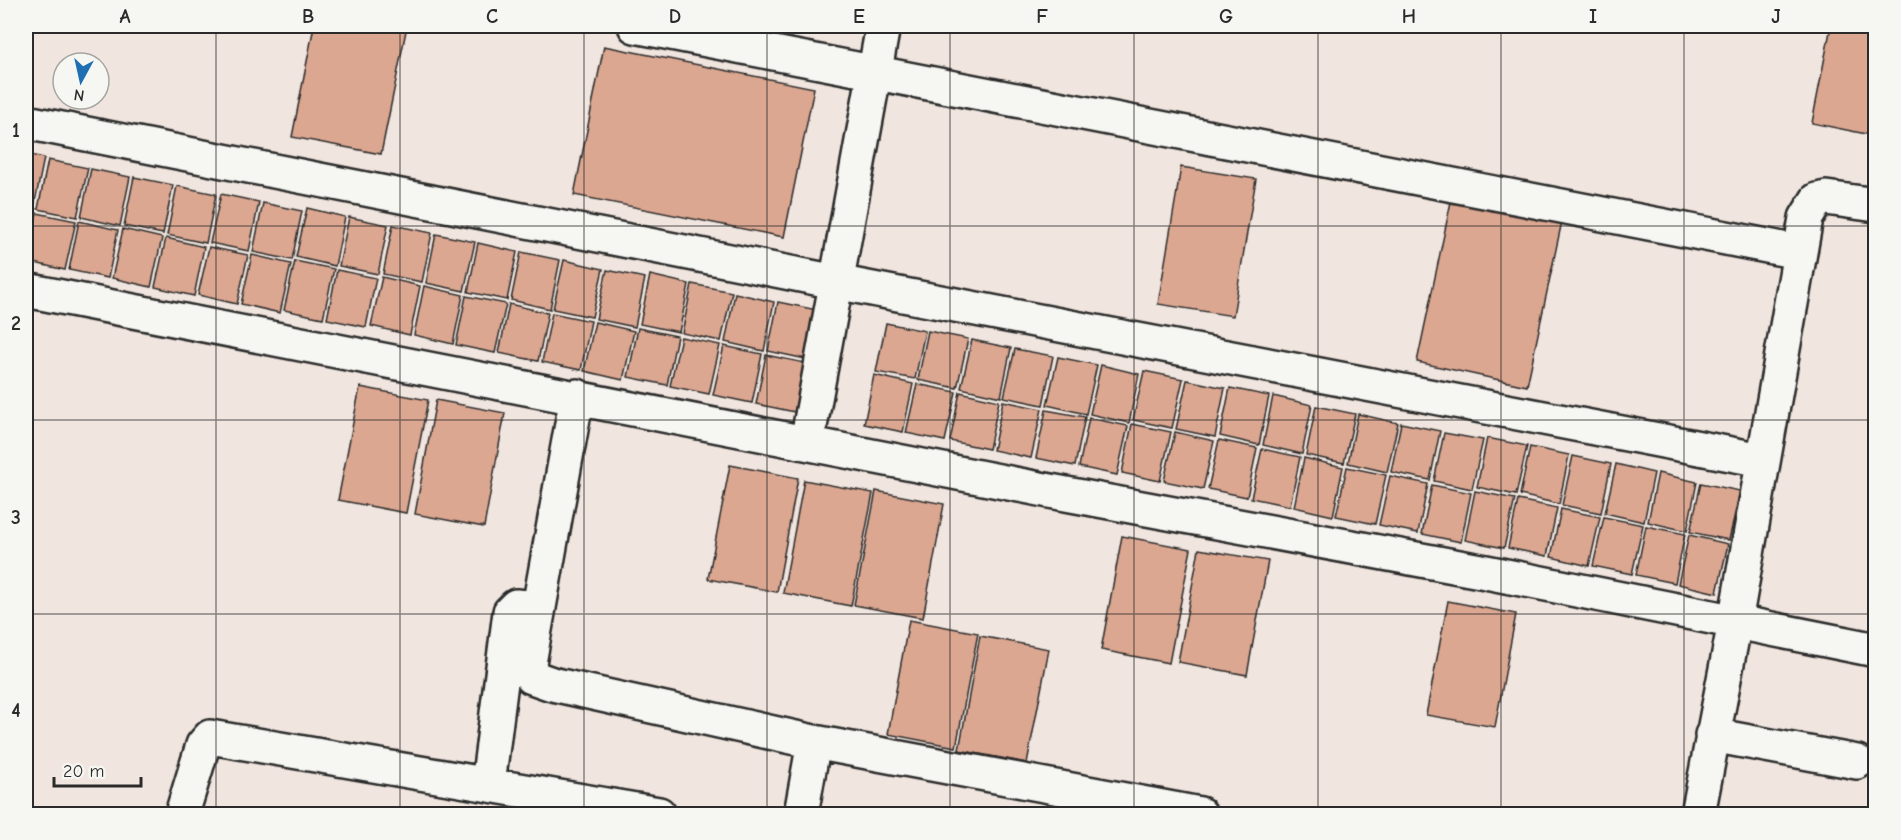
<svg xmlns="http://www.w3.org/2000/svg" width="1901" height="840" viewBox="0 0 1901 840" font-family="'Comic Neue',sans-serif">
<rect width="100%" height="100%" fill="#f1e6df"/>
<filter id="ink" filterUnits="userSpaceOnUse"><feTurbulence type="fractalNoise" baseFrequency=".0167" numOctaves="2"/><feDisplacementMap in="SourceGraphic" scale="12" xChannelSelector="R" yChannelSelector="G"/><feConvolveMatrix kernelMatrix="1 2 1 2 8 2 1 2 1" color-interpolation-filters="sRGB"/></filter>
<g filter="url(#ink)">
<path fill="#dca791" stroke="#2b2b2b" stroke-width="1.5" d="M314,26H407L381,154L292,137Z
M958,26H995L994,33Z
M1831,26H1876V136L1812,123Z
M604,46L814,88L784,237L574,195Z
M26,154L44,158L34,207L26,206Z
M48,160L88,168L77,217L38,209Z
M1181,167L1256,179L1233,316L1158,304Z
M91,169L130,177L120,226L81,217Z
M134,177L173,185L163,234L124,226Z
M177,186L216,194L206,243L167,235Z
M221,194L259,202L249,251L210,243Z
M1452,197L1562,221L1527,386L1417,362Z
M263,203L302,211L292,260L253,252Z
M307,208L345,217L335,266L296,257Z
M37,213L76,221L65,270L26,261Z
M349,217L388,225L378,274L339,266Z
M79,221L118,230L108,278L69,270Z
M393,225L432,233L422,282L383,274Z
M123,229L162,238L151,287L112,278Z
M436,234L475,242L464,291L426,283Z
M166,238L204,247L194,296L155,287Z
M478,243L517,252L507,300L468,292Z
M209,247L248,255L237,304L198,295Z
M521,252L560,260L550,309L511,300Z
M252,255L291,264L280,313L241,304Z
M564,260L603,269L592,317L553,309Z
M295,261L334,269L323,318L284,310Z
M337,270L376,278L366,327L327,319Z
M607,270L645,278L635,327L596,319Z
M650,275L689,284L679,332L640,324Z
M382,277L420,286L410,335L371,326Z
M692,284L732,292L721,341L682,333Z
M424,286L463,295L453,344L414,335Z
M735,293L774,302L764,351L725,342Z
M466,296L506,304L495,353L456,345Z
M778,302L817,310L806,359L768,351Z
M509,304L548,313L538,361L499,353Z
M552,313L591,321L581,370L542,362Z
M595,322L634,331L623,380L584,371Z
M886,323L925,331L915,379L876,372Z
M638,328L677,336L667,385L628,377Z
M928,331L968,339L957,388L918,380Z
M681,337L720,345L709,394L670,386Z
M972,340L1011,348L1001,397L961,388Z
M724,346L762,354L752,403L713,395Z
M1015,349L1053,356L1043,405L1004,397Z
M766,355L805,363L795,412L756,404Z
M1058,357L1097,365L1086,414L1047,405Z
M1101,365L1139,374L1129,423L1090,414Z
M1144,371L1183,379L1172,428L1133,420Z
M874,375L913,384L903,432L864,424Z
M1187,380L1225,388L1215,437L1176,429Z
M917,384L956,392L945,441L906,433Z
M360,387L428,400L406,513L338,500Z
M1230,388L1269,396L1259,445L1220,436Z
M960,392L999,401L989,449L950,441Z
M1273,396L1312,405L1302,454L1263,445Z
M436,400L505,413L484,527L415,514Z
M1003,401L1042,409L1031,458L993,450Z
M1316,406L1355,414L1344,463L1306,455Z
M1046,410L1085,417L1075,466L1036,458Z
M1358,414L1398,423L1387,472L1348,463Z
M1089,418L1128,426L1117,475L1079,467Z
M1401,423L1440,431L1430,480L1391,472Z
M1132,424L1171,432L1160,481L1122,473Z
M1175,432L1214,441L1203,489L1164,481Z
M1444,433L1483,440L1472,489L1434,481Z
M1487,438L1527,446L1516,495L1477,487Z
M1219,440L1257,448L1247,497L1208,489Z
M1530,447L1569,455L1559,504L1520,495Z
M1262,449L1300,457L1290,506L1251,498Z
M1573,456L1611,464L1601,513L1562,505Z
M1304,458L1343,467L1333,516L1294,507Z
M1616,464L1654,473L1644,522L1605,513Z
M730,465L798,478L777,592L708,579Z
M1347,467L1386,475L1375,524L1336,516Z
M1658,473L1697,482L1687,531L1648,522Z
M1390,476L1428,484L1418,533L1379,525Z
M804,480L873,493L851,606L783,593Z
M1701,483L1740,491L1729,540L1690,532Z
M1432,485L1471,493L1461,542L1422,534Z
M876,491L944,504L923,618L854,605Z
M1475,491L1515,499L1504,548L1465,540Z
M1518,500L1557,508L1547,556L1508,548Z
M1561,509L1600,517L1589,566L1551,557Z
M1604,517L1643,525L1632,574L1593,566Z
M1646,526L1685,534L1675,583L1636,575Z
M1689,535L1728,544L1717,593L1678,584Z
M1122,536L1191,549L1169,663L1101,650Z
M1199,549L1268,561L1247,675L1178,662Z
M1448,601L1516,614L1495,727L1426,715Z
M909,620L978,633L956,747L888,734Z
M980,636L1049,649L1027,763L959,750Z"/>
<g fill="none" stroke-linecap="round" stroke-linejoin="round">
<g stroke="#2b2b2b" stroke-width="38">
<path id="minor" d="M635,26L1798,252
M26,122L836,282L1762,460
M26,290L1050,491L1486,572L1876,650
M577,396L529,663L532,677L552,684L814,742L1200,814
M807,443L883,26
M1712,735L1857,762
M488,784L510,612L516,606L539,608
M182,814L203,745L210,737L659,814
M801,814L814,742
M1698,814L1735,622L1806,218L1817,200L1826,198L1876,205"/>
</g>
<use href="#minor" stroke="#f6f6f2" stroke-width="33"/>
</g>
</g>
<path fill="none" stroke="#2b2b2b" stroke-width="1.5" stroke-opacity="0.55" d="M216,26V814M400,26V814M584,26V814M767,26V814M950,26V814M1134,26V814M1318,26V814M1501,26V814M1684,26V814M26,226H1876M26,420H1876M26,614H1876"/>
<rect width="1901" height="840" fill="none" stroke="#f6f6f2" stroke-width="66"/>
<g transform="translate(81 81) rotate(188)"><circle r="28" fill="#f6f6f2" stroke="#a5a5a2" stroke-width="1.5"/>
<path d="M0-4.5L10 22L0 15L-10 22Z" fill="#1f6fb2"/>
<text y="-9" font-size="16" font-weight="bold" text-anchor="middle" fill="#2b2b2b">N</text>
</g>
<path d="M54 777v9h87v-9" fill="none" stroke="#2b2b2b" stroke-width="3"/>
<text x="63" y="777" font-size="18" fill="#2b2b2b" stroke="#f6f6f2" stroke-width="4.5" paint-order="stroke">20 m</text>
<rect x="33" y="33" width="1835" height="774" fill="none" stroke="#2b2b2b" stroke-width="2"/>
<g font-size="20" text-anchor="middle" font-weight="bold" fill="#2b2b2b">
<text x="125" y="23">A</text>
<text x="308" y="23">B</text>
<text x="492" y="23">C</text>
<text x="675" y="23">D</text>
<text x="859" y="23">E</text>
<text x="1042" y="23">F</text>
<text x="1226" y="23">G</text>
<text x="1409" y="23">H</text>
<text x="1593" y="23">I</text>
<text x="1776" y="23">J</text>
<text x="16" y="137">1</text>
<text x="16" y="330">2</text>
<text x="16" y="524">3</text>
<text x="16" y="717">4</text>
</g>
</svg>
